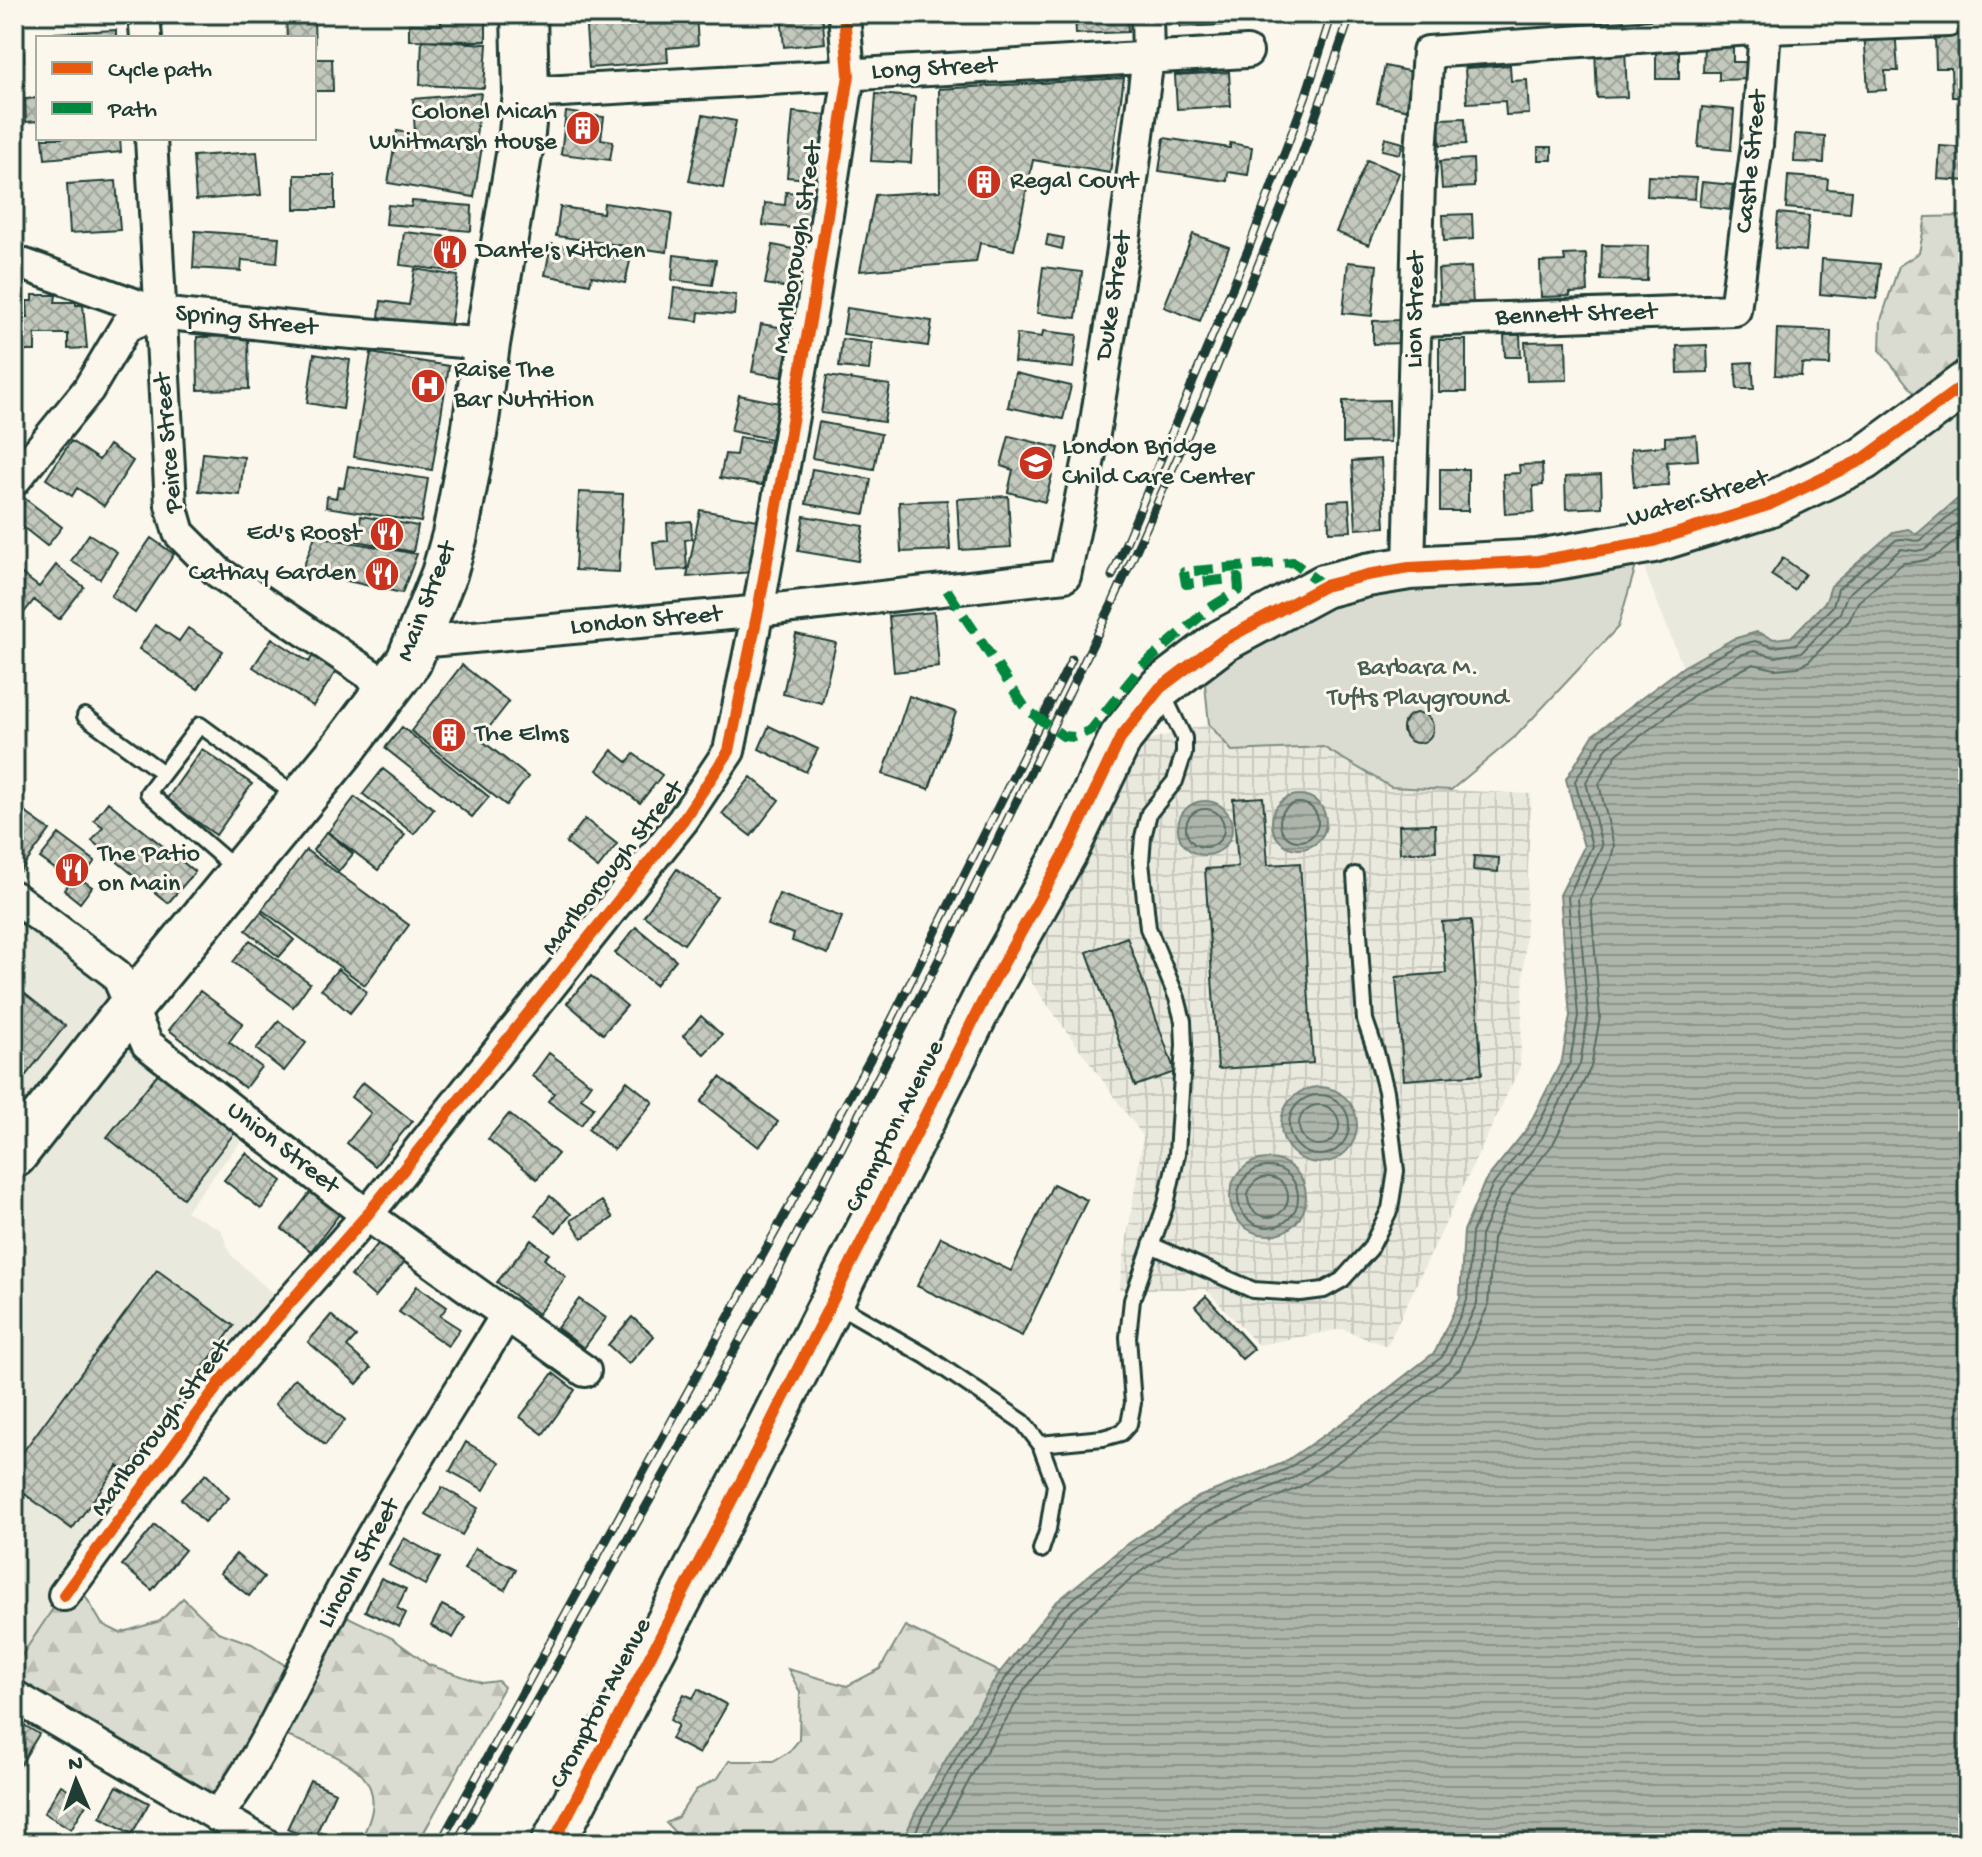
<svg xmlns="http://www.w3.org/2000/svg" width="1982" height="1857" viewBox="0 0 1982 1857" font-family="'Gochi Hand',sans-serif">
<defs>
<pattern id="industrial-grid" width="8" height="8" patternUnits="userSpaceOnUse" patternTransform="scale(2)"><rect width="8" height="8" fill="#eae9de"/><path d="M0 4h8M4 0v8" fill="none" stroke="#c8c9bf"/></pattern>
<pattern id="forest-firs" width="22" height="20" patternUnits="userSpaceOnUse" patternTransform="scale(2)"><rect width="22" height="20" fill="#dbdcd1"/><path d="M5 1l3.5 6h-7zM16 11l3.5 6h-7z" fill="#bcbeb4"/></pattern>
<pattern id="water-rules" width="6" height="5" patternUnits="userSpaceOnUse" patternTransform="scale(2)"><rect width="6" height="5" fill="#adb4aa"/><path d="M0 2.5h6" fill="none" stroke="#8c948b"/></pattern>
<pattern id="building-cross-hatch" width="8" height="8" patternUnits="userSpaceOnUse" patternTransform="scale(2)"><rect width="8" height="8" fill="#c4c9be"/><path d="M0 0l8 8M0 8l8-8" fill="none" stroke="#9fa49b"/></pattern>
</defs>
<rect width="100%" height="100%" fill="#fbf7ec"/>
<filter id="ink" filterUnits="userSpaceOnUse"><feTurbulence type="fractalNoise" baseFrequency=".0125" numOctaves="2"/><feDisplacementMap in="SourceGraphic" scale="16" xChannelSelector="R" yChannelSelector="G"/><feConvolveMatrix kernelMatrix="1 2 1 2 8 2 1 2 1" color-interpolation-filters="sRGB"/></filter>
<g filter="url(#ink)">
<path fill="#eae9de" d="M1968,381V490L1917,534L1908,529L1893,532L1831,585L1826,601L1791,637L1774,639L1757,632L1733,639L1683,667L1646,574L1643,544L1774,500Z
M14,908L107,976L123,1001L249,1131L186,1211L221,1230L231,1255L282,1302L14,1667Z"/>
<path fill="url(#industrial-grid)" d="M1209,724L1232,751L1323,747L1391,787L1531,794L1520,1067L1387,1346L1342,1329L1258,1345L1206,1289H1119L1143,1136L1020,967L1148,740Z"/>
<path fill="url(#forest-firs)" stroke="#7d8c82" stroke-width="2" d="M1968,216V381L1926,408L1880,350L1881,320L1899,266L1919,253L1926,217Z
M76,1580L102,1624L120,1633L160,1621L183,1598L218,1632L252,1644L297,1673L336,1611L392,1638L429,1665L482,1683L498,1681L504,1687L418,1843H358C403,1772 336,1756 282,1734L219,1810L14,1705V1667L54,1607Z
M905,1626L1000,1672C966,1727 929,1783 902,1843H685L666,1823L678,1817L696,1790L718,1778L729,1761H773L789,1752L799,1740L800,1692L788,1669L847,1686L880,1669Z"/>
<path fill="#dbdcd1" stroke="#7d8c82" stroke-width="2" d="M1638,559L1618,627L1516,736L1451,790L1391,787L1323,747L1232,751L1209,724L1204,674L1369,585Z"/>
<path fill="url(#water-rules)" stroke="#74847b" stroke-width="2" d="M1968,490V1843H902L915,1813L951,1751L1000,1672L1054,1604L1122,1548L1196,1498L1283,1463L1365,1407L1435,1352L1460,1298L1464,1231L1485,1181L1527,1129L1562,1060L1570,1016L1560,895L1584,847L1566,779L1594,734L1683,667L1733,639L1757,632L1774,639L1791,637L1826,601L1831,586L1893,532L1908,529L1917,534Z
M1272 822a27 27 0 1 1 54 0a27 27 0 1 1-54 0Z
M1178 828a27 27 0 1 1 54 0a27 27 0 1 1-54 0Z
M1281 1125a38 38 0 1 1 76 0a38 38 0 1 1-76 0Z
M1230 1197a38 38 0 1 1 76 0a38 38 0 1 1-76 0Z"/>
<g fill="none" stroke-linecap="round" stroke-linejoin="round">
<path stroke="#586d63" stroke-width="2" d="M1280 822a19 19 0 1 1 38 0a19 19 0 1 1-38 0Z
M1186 828a19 19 0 1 1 38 0a19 19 0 1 1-38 0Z
M1289 1125a30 30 0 1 1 60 0a30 30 0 1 1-60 0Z
M1299 1125a20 20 0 1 1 40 0a20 20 0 1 1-40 0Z
M1238 1197a30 30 0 1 1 60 0a30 30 0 1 1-60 0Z
M1248 1197a20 20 0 1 1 40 0a20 20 0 1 1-40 0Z
M911,1843L922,1817L958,1755L1007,1676L1060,1610L1127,1554L1199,1505L1287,1469L1369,1414L1442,1357L1467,1300L1472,1233L1492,1186L1534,1133L1570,1062L1578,1016L1568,897L1592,846L1575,781L1601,739L1687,673L1736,646L1755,641L1773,647L1796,644L1833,606L1838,589L1896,540C1906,536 1912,543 1921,540L1968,501
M922,1843L966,1760L1015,1682L1067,1616L1133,1563L1204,1514L1293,1478L1375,1422L1450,1362L1477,1303L1481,1236L1500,1191L1542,1138L1580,1064L1588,1016L1578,899L1602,846L1586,782L1608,746L1692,682L1740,655L1754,651L1775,657L1802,652L1840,613L1847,595L1901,549L1916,551L1926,549L1968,514
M935,1843L977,1766L1025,1689L1076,1625L1140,1572L1210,1525L1300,1487L1382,1432L1460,1368L1488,1306L1493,1239L1511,1197L1553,1144L1591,1067L1600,1017L1591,901L1611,859L1614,846L1599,784L1617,754L1698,692L1753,664L1775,669L1798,667L1809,661L1849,621L1858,602L1903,563C1937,562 1943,551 1968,530"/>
</g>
<path fill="url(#building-cross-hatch)" stroke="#1f3d34" stroke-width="2" d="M441,14H486V41L409,40V24L441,25Z
M585,14H696L698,45L667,48L668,62L589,68Z
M781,14H822L825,43L784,47Z
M1000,14H1039L1040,22L1000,24Z
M1075,14H1127L1128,32L1076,34Z
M1179,14H1223V25L1180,27Z
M314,17L315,59H332L333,91H314V38H287L286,18Z
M14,23H22L24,61L14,62Z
M1895,28L1898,71H1885L1886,90L1868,91L1864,30Z
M116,30V38H56L55,33Z
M1968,35V97H1952L1951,68H1936L1935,36Z
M422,40L487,44L484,88L420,85Z
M1704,44H1733V62H1749V79L1719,80V72H1703Z
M1625,46L1627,97L1597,98L1595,48Z
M1656,50H1679V79H1656Z
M1510,65L1511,81L1527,80L1529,114L1506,115L1505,101L1467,103L1465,68Z
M1385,66L1417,73L1409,110L1377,103Z
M1229,72L1231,106L1177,109L1175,75Z
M1124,78L1110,173L1033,160L1014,250L980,243L976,262L860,271L875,195L940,191L939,89Z
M481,93L475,145L482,146L474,197L388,183L397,131L415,134L413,99Z
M876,94L915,97L911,163L871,161Z
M38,98V121L26,122L25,99Z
M1702,107L1734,110L1731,150L1698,147Z
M566,112L604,117L601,139L613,141L610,160L561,154Z
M793,112L826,115L819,180L787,177Z
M703,115L736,121L723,188L689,181Z
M1465,118L1466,144L1440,145L1439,119Z
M1795,134L1825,136L1824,163L1794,162Z
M43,138H120L121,152L45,159Z
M1164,138L1230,148V143L1252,147L1248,175L1228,172L1227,181L1159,171Z
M1385,138L1403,143L1400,154L1382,150Z
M1940,146L1968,148V181L1938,179Z
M1538,147H1552V160H1538Z
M257,152L261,195L196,200L193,156Z
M1473,159L1474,187L1442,189L1440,161Z
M1367,160L1399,173L1369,245L1336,232Z
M295,175H335V209H295Z
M1648,176L1696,178L1695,199L1647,196Z
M1788,176L1828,179L1827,189L1852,191L1850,213L1786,208Z
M116,181L120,230L70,233L67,184Z
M1702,182L1733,185L1730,210L1699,206Z
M786,192L820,195L816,230L763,225L765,203L785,205Z
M412,201L472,206L471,231L386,224L388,205L411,207Z
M604,203L672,213L667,252L556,236L560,207L603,213Z
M1778,213L1809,216L1806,251L1775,248Z
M1472,214L1473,239L1444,241L1443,215Z
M195,231L279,237L277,263L242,260L241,271L193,268Z
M404,232L460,238L457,272L400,265Z
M1193,234L1229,247L1200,321L1164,307Z
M1048,235L1064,238L1062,249L1046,245Z
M551,244L630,261L625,283L592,276L590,284L545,275Z
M773,245L808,252L801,290L765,284Z
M1602,245L1648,246L1647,281L1601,280Z
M1586,254L1588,292L1570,293V296L1541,297L1540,262L1565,261L1564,255Z
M674,255L716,260L712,285L672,280Z
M1822,259L1880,264L1877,299L1820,294Z
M1348,262L1377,265L1372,316L1343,313Z
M1043,267L1082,272L1076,318L1037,313Z
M1471,267L1473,306L1440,308L1438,269Z
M415,269L458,276L450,328L379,317L381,301L409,305Z
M674,288L736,295L734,315L699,312L698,321L671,318Z
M33,295H56L55,302H76V305H83L87,348L68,349V334H35V351H14V317H28L27,301H33Z
M847,308L932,321L928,346L843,334Z
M1402,320V343L1373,344V321Z
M761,324L791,329L782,377L752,372Z
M1777,329L1831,331L1830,365L1802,364L1801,376L1775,375Z
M1043,331L1077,335L1073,368L1014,362L1017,334L1042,337Z
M1504,335H1520L1521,357H1505Z
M248,336L249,389L198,390L197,337Z
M842,339L872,343L869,370L839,367Z
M1439,340H1466V392H1439Z
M1566,341L1567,380L1527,381L1525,342Z
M1707,345L1708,372L1678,373L1677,346Z
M371,353L449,366L432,470L354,457Z
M314,354L350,360L343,409L307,403Z
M1752,362L1754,389H1737L1735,363Z
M1015,373L1071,386L1063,419L1008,407Z
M827,376L890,385L884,422L821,413Z
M739,395L779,403L771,439L731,431Z
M1389,400L1390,442L1343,443V401Z
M819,422L881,434L874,469L812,458Z
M1696,435L1698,460L1667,462L1669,485L1634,487L1631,449L1665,446V437Z
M1009,436L1059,448L1045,502L1008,492L1013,470L1001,466Z
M739,437L770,442L762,485L720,478L725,454L736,455Z
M71,441L99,460L109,445L133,461L104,506L77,488L72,496L46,479Z
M203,453L244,457L240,495L199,491Z
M1381,459L1385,527L1356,529L1352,461Z
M1542,464L1543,485L1533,486L1534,512L1505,514L1503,474L1520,473L1519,465Z
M348,466L428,479L421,522L326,507L327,496L336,498L338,487L344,488Z
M812,469L871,479L865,514L806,504Z
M1440,469H1468V511H1440Z
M1601,475L1602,507L1566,509L1565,477Z
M579,492L623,494L619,572L575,570Z
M1008,496L1011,547L960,550L957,499Z
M23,497L62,527L47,546L14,520V508Z
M947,500L950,550L901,552L899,502Z
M1349,500L1351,531L1329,532L1328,501Z
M700,510L764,521L753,572L687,577Z
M361,516L418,526L413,552L357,541Z
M804,516L864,526L858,561L798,551Z
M691,521L692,539L685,540L687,569L656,571L653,542L668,541L667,523Z
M89,534L117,552L100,579L71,561Z
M315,536L417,554L402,593L302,571Z
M151,538L174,554L135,613L111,596Z
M1783,558L1805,574L1794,590L1771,575Z
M56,565L84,587L59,619L34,600L22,615L14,609V568L39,587Z
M934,612L939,667L894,672L889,616Z
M155,625L179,641L188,628L223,651L198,689L139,649Z
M796,634L836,643L822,703L783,694Z
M272,638L309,662L313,655L337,670L313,706L253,667Z
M462,665L509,702L480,739L528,777L506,805L411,731Z
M909,696L956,712L929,789L883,774Z
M1403 728a15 15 0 1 1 30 0a15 15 0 1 1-30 0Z
M769,726L818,749L806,772L759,749Z
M402,727L489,797L472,817L385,748Z
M202,749L252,784L216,835L166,800Z
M612,750L627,762L634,754L662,775L640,803L597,770Z
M383,769L434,809L414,834L363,794Z
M751,777L779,800L751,836L722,814Z
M355,797L405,835L378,870L328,832Z
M1263,797L1268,865L1300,863L1313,1063L1218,1069L1205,869L1238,867L1233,799Z
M108,802L195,872L168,903L92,841L103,827L94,820Z
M22,810L50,830L20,871L14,866V821Z
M585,819L617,844L598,868L566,843Z
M1435,824L1436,851L1400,853L1399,825Z
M327,832L353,854L339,871L313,850Z
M59,834L95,861L81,879L92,887L80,903L64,890L71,881L40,858Z
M306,850L409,925L365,985L262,910Z
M1474,856L1499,858L1498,872L1473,870Z
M677,869L717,897L684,944L644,916Z
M779,894L842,917L828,954L792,941L794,934L767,925Z
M261,912L294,940L279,957L246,930Z
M1471,920L1482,1074L1404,1080L1396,977L1446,973L1442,922Z
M636,927L676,960L655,985L615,953Z
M1127,937L1175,1072L1135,1086L1087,952Z
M250,940L310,983L293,1007L233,962Z
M338,969L367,992L350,1013L321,989Z
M591,976L627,1006L603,1034L567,1003Z
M14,985L65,1026L22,1080L14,1074Z
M200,991L243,1023L229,1042L261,1067L245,1088L169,1030Z
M701,1016L722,1035L704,1054L683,1036Z
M279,1021L306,1043L284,1071L256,1049Z
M549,1053L591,1084L581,1098L594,1107L581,1125L548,1101L554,1093L532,1076Z
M160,1071L236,1131L183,1198L107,1137Z
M720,1077L778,1122L759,1147L701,1102Z
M627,1081L653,1102L614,1150L588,1129Z
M363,1082L412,1121L375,1166L347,1143L371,1113L351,1097Z
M509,1114L558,1154L537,1179L488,1139Z
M246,1153L282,1181L261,1209L224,1180Z
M1053,1184L1087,1200L1022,1336L917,1286L941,1237L1011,1271Z
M312,1190L341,1212L311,1251L282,1229Z
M550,1196L571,1214L556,1232L535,1215Z
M602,1201L613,1218L582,1238L571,1220Z
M383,1238L407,1259L375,1297L351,1276Z
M531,1240L549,1254L544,1259L566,1277L538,1314L497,1282Z
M157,1270L234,1326L126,1472L118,1466L72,1529L14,1486V1464Z
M417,1286L447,1307L440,1316L460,1329L448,1346L399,1312Z
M1206,1296L1254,1349L1242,1359L1195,1306Z
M579,1299L606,1318L584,1348L557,1328Z
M331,1315L356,1337L347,1347L371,1368L357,1384L308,1342Z
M632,1317L654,1336L629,1364L608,1345Z
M553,1373L575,1390L543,1434L520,1417Z
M295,1378L345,1420L325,1445L275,1404Z
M466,1442L500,1462L484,1490L450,1471Z
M206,1474L229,1498L204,1522L181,1499Z
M442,1487L478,1508L462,1535L426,1515Z
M155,1525L185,1550L152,1590L122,1565Z
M404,1538L440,1558L425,1585L389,1565Z
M475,1548L516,1569L505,1590L464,1569Z
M236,1554L264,1577L249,1596L220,1573Z
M381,1578L406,1589L397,1608L406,1613L399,1627L365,1611Z
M442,1605L465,1617L453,1638L431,1626Z
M698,1689L727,1705L699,1754L671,1739L678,1725L670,1720L684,1694L693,1698Z
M14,1719L39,1734L18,1769L14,1767Z
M310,1780L335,1792L313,1841L287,1829Z
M61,1785L88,1801L71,1829L44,1813Z
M117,1786L149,1803L132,1834L100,1817Z
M607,1831L627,1843H599Z
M187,1835L200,1843H182Z"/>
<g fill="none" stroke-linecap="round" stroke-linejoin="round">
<g stroke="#1f3d34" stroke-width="20">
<path id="lane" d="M85,716L163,773
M238,871L148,793L200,725L298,797
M1151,1245L1253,1290L1300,1293L1324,1290L1342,1280L1370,1249L1390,1209L1396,1171L1386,1091L1376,1052L1365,1020L1355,875
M836,1304L926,1356L1023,1422L1040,1444L1055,1485L1048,1529L1041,1550
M1040,1444L1103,1438L1121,1433L1129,1424L1133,1403L1128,1337L1132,1300L1166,1204L1177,1154L1184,1045L1183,1021L1177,998L1148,928L1141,862L1143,837L1149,813L1175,781L1184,753V738L1162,692"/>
</g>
<g stroke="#1f3d34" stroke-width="36">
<path id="street" d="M144,14L146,38
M526,93L1247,52
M151,138L171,505L179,533L218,572L390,688
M14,261L159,313L328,331L487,344
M1418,321L1735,310L1757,145L1766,14
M14,481L88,390L126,326L159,313
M1409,568L1419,181L1428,52L1766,28L1948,21
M418,642L740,613L1065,576L1094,434L1122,256L1148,58L1147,14
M14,897L117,975L147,1044L367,1215L585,1371
M64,1595L222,1380L367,1215L683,820L729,751L758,611L813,304L849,75L844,14
M14,1696L264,1843
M217,1816C267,1751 298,1675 335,1603C387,1504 449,1409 507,1314"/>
</g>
<g stroke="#1f3d34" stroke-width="48">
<path id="secondary" d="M553,1843L741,1482L990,987L1069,846L1121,737L1160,688L1222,641L1324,586L1367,575L1409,568L1538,561L1653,541L1768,505L1863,459L1968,382"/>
</g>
<g stroke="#1f3d34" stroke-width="50">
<path id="primary" d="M14,1155L131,1006L342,750L409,661L444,574L455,535L474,434L487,344L521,143L526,93L524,14"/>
</g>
<use href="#lane" stroke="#fbf7ec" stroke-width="14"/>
<use href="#street" stroke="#fbf7ec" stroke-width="30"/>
<use href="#secondary" stroke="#fbf7ec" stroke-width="42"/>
<use href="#primary" stroke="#fbf7ec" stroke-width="44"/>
<g stroke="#1f3d34" stroke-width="9">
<path id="rail" d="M1112,576L1248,250L1306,95L1332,14
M440,1843L891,1021L1072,659
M456,1843L764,1298L951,936L1113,602L1204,398L1296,172L1351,14"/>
</g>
<use href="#rail" stroke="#fbf7ec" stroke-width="6" stroke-dasharray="18" stroke-linecap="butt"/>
<path stroke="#00873e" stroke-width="10" stroke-dasharray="20 10" stroke-linecap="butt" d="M947,590L1026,709L1063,736L1074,737L1091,730L1142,666L1210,608L1239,590L1238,578L1186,584L1184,572L1293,562L1324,586"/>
<g stroke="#fbf7ec" stroke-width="17">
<path id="cycleway" d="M64,1595L222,1380L367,1215L683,820L729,751L758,611L813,304L849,75L844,14
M553,1843L741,1482L990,987L1069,846L1121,737L1160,688L1222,641L1324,586L1367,575L1409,568L1538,561L1653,541L1768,505L1863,459L1968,382"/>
</g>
<use href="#cycleway" stroke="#e8590c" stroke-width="12"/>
</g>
</g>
<defs>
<g id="building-disc" transform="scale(1.8)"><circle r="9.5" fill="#c8321e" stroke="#fbf7ec"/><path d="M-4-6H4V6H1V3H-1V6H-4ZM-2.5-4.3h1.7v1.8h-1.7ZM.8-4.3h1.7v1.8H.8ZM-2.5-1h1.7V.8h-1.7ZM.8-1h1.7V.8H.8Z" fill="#fff"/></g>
<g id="restaurant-disc" transform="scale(1.8)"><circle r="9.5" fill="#c8321e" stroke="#fbf7ec"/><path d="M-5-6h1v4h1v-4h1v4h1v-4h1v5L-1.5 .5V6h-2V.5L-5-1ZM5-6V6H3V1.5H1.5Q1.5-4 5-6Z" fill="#fff"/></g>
<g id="hospital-disc" transform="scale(1.8)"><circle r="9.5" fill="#c8321e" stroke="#fbf7ec"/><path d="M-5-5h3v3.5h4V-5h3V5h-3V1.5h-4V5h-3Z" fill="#fff"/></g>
<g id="school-disc" transform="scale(1.8)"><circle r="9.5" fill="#c8321e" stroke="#fbf7ec"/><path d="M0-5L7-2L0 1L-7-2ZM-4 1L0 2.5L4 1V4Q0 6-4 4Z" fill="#fff"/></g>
</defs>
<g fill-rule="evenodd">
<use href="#building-disc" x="583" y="128"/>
<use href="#building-disc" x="984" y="182"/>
<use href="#restaurant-disc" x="450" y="252"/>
<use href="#hospital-disc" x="428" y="386"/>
<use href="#school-disc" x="1036" y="463"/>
<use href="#restaurant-disc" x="387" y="534"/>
<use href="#restaurant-disc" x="382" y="574"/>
<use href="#building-disc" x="449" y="735"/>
<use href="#restaurant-disc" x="72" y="870"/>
</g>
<g text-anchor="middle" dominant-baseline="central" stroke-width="6" stroke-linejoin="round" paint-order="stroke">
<g font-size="26" fill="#1f3d34" stroke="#fbf7ec">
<text transform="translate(934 70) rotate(-3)">Long Street</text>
<text transform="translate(1753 162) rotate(-84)">Castle Street</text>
<text transform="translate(799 248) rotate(-81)">Marlborough Street</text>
<text transform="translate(1115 296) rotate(-81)">Duke Street</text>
<text transform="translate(1417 310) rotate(-89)">Lion Street</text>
<text transform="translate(1576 316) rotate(-2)">Bennett Street</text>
<text transform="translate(246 322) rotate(6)">Spring Street</text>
<text transform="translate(170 443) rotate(-95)">Peirce Street</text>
<text transform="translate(1698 500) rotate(-17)">Water Street</text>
<text transform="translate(428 602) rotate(-69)">Main Street</text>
<text transform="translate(646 622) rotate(-5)">London Street</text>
<text transform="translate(614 869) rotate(-52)">Marlborough Street</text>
<text transform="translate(896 1127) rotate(-63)">Crompton Avenue</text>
<text transform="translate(282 1149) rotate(38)">Union Street</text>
<text transform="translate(162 1429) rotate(-53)">Marlborough Street</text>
<text transform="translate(360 1564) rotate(-61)">Lincoln Street</text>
<text transform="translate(602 1704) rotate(-62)">Crompton Avenue</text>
</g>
<g font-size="26" fill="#1f3d34" stroke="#fbf7ec" text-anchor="start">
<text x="557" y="113" text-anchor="end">Colonel Micah<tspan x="557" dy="30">Whitmarsh House</tspan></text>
<text x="1010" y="182">Regal Court</text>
<text x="476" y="252">Dante's Kitchen</text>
<text x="454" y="371">Raise The<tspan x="454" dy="30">Bar Nutrition</tspan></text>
<text x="1062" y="448">London Bridge<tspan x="1062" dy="30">Child Care Center</tspan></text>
<text x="361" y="534" text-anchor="end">Ed's Roost</text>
<text x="356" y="574" text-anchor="end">Cathay Garden</text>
<text x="475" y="735">The Elms</text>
<text x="98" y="855">The Patio<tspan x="98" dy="30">on Main</tspan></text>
</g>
<g font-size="26" fill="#455d53" stroke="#fbf7ec">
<text x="1418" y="669">Barbara M.<tspan x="1418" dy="30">Tufts Playground</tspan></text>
</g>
</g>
<rect width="1982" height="1857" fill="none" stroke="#fbf7ec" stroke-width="48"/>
<rect x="24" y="24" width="1934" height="1809" fill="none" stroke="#1f3d34" stroke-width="3" filter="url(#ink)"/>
<rect x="36" y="36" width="280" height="104" fill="#fbf7ec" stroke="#a3ada2" stroke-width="2"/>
<rect x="52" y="62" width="40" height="12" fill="#e8590c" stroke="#a3ada2" stroke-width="2"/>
<text x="108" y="76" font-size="24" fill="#1f3d34">Cycle path</text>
<rect x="52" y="102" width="40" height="12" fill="#00873e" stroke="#a3ada2" stroke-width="2"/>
<text x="108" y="116" font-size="24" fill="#1f3d34">Path</text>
<g transform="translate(76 1781) rotate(358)" stroke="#fbf7ec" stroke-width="6" paint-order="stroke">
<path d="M0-6L14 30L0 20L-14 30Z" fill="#1f3d34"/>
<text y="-12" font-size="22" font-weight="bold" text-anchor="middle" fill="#1f3d34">N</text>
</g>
</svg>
